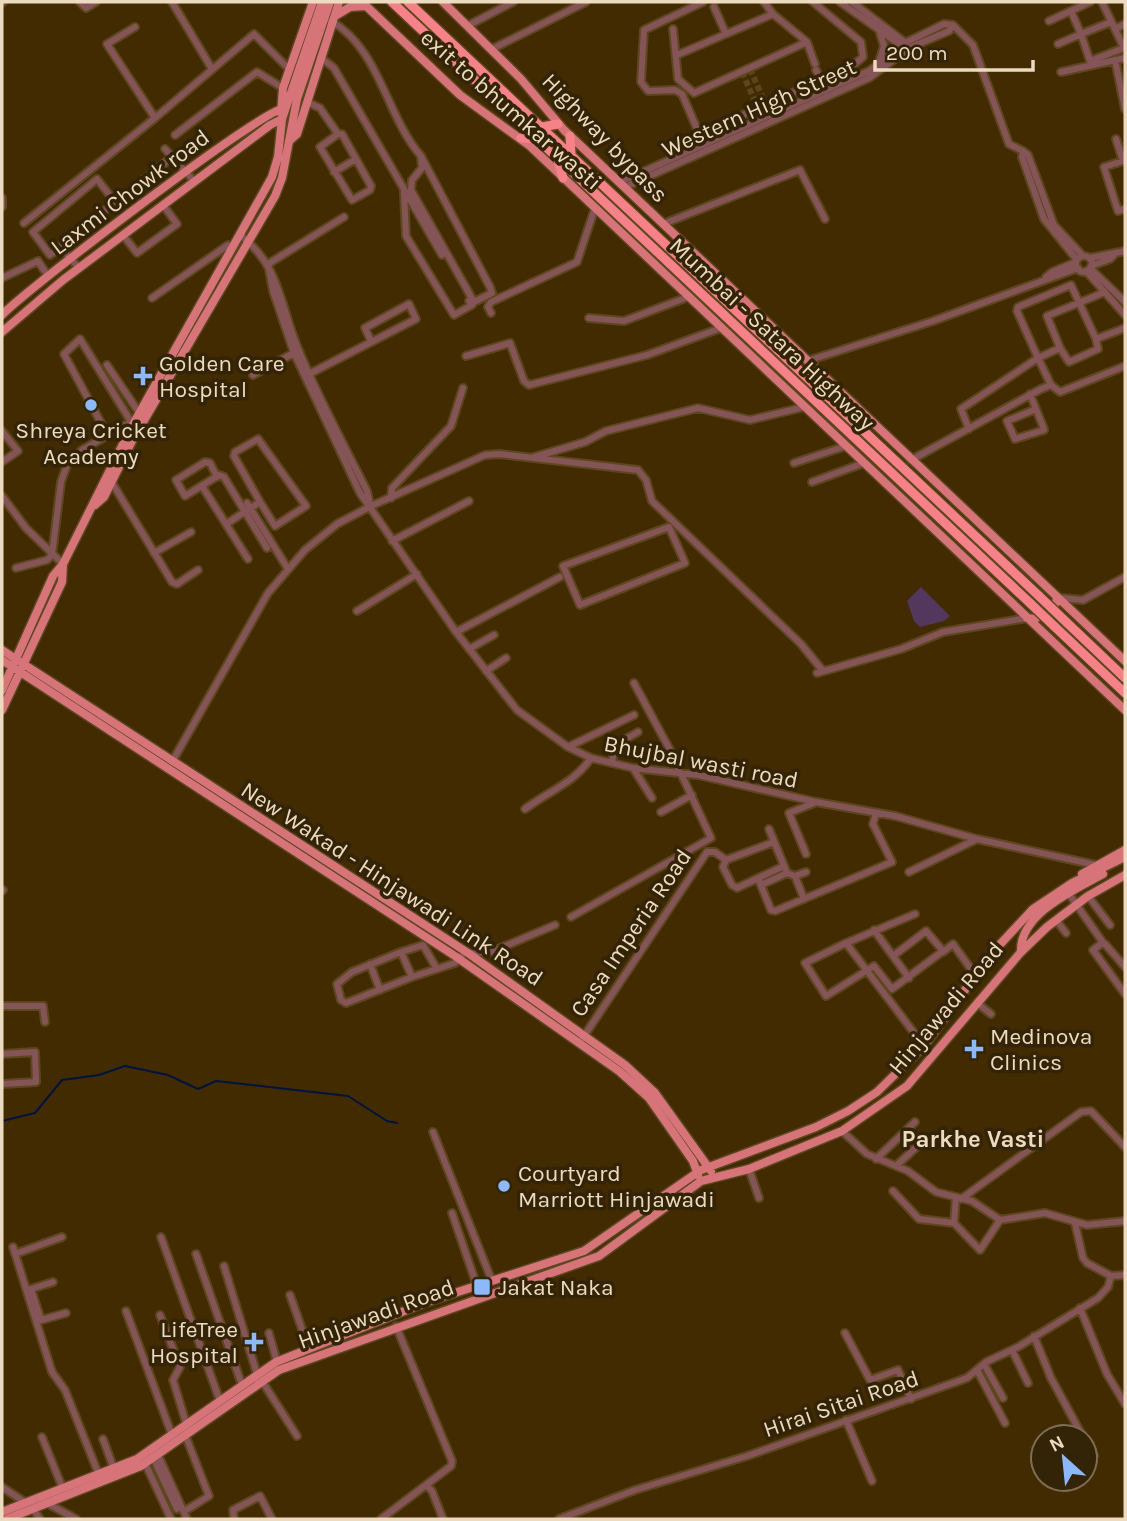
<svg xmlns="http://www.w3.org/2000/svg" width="1127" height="1521" viewBox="0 0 1127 1521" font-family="Karla,sans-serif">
<rect width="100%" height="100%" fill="#422b00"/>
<path fill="#53375c" d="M921,587L950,616L944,621L920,627L914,621L907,601Z"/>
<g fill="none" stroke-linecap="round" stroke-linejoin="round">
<path stroke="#00143d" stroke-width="2" d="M2,1121L35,1113L62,1080L99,1075L125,1066L168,1075L198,1089L216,1081L348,1096L387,1121L397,1123"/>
<path stroke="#5c451d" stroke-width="6" stroke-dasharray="6 3" stroke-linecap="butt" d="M750,69L771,116
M742,72L763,119"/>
<g stroke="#5d471f" stroke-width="10">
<path id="minor" d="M80,2L86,8L96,2
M172,2L212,69
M703,2L644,30L641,82L648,91L675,90L682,94L704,145
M764,2L773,14L807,42L815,64
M840,2L899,44
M852,2L903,41
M1102,2L1115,29L1125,24
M2,3L3,2
M714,7L726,34L773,14
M331,21C380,49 386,116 421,156L422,168L412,180L411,190L474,302L492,293L490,287L421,156
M1049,21L1090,2
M1111,22L1081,34L1090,61L1124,48L1115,29
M469,25L513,2
M953,25L973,45L1009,144L1023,151
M135,27L107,44L155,118
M673,29L678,79L694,93L807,42
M907,42L944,24L953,25L949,31L909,48
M1058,44L1081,34L1071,11
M492,49L586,2
M677,55L726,34
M320,57L334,68L442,255
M1115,60L1125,109
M879,62L884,46L880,33
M816,70L825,91
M1061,72L1125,58
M307,102L320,108L338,134L320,147L352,200L370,190L371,186L342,134H338
M700,134L851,67L863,57L861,42L813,2
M175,135L257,72L283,88
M1116,139L1123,161L1104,167L1118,211L1125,209
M165,149L194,181
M334,172L356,159
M141,182L172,157
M620,182L869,71L899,50
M625,187L869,78L904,52
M404,192L406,236L454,315L472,305L469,301
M2,198V207
M24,223L155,118L254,34L289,69
M663,224L800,170L825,219
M123,235L137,253L177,224L163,205
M240,235C281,266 280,307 299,351C319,399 344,445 367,491L370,504
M60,247L50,255L33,232L97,179L115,202L60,247L79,268
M1076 264a8 8 0 1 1 16 0a8 8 0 1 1-16 0Z
M1090,258L1125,251
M1077,260L1044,219L1022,157L1023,151L1028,155L1054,225L1083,256
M268,264L273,291L294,353L360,493L456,632L517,710L568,747L591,758L633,768L698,775L816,802L895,816L977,839L1096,865
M268,264L344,217
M1091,266L1110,259L1116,253
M1090,268L1125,302
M1086,271L1125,315
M1046,277L1052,272L1076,262
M2,278L38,261L48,276
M152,298L228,245L233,247
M491,313L488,307L491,302L577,262L595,208
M589,318L624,321L688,297
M1060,348L1069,362L1098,349L1096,339
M466,356L510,343L524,381L529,385L647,355L721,328
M807,361L933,321L1078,268
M107,365L140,414
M309,374L416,319L409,304L365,328L371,341
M253,375L294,353
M1051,385L1038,358L1060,348L1047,316L1105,292
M1030,394L1044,429V430L1015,439L1007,421L1036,409
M969,429L961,409L1038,358L1017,311L1018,307L1071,285L1096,339L1125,328
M2,431L18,451L2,462
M107,434L64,354L80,339L130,420
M534,457L585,442L606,431L698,408L750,420L804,407
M911,460L1041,389L1051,385L1060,392L1125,366
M794,463L846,446
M217,477L210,463L205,462L176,480L185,496L219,475L224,477L267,548
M111,481L172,582L177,584L198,570
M812,482L864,463
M202,486L248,559
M2,496L26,528L63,564
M391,498L392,488L451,426L463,388
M247,503L288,569
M226,524L260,502L275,526L306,506L258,439L235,452L234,456L260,502
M669,527L685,563L580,605L563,566Z
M392,541L469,501
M154,553L191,532
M16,568L47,560L52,555L61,482L67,465L82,450L136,419
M1060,598L1083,600L1125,577
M357,611L417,574
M456,632L560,577
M469,649L494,635
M486,671L506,658
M817,673L901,649L943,632L1027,618
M568,747L634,715
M172,762L268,593L305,550L337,524L371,506L485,455L500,454L638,470L646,480L652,501L801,644L823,671
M612,763L615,745L638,732
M633,768L652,798
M525,809C549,791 574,783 591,758
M661,812L692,795
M769,829L787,873L795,876L804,899
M707,852H715L726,860
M806,854L789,813L814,803
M726,860L723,867L732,885L737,888L784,866
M726,860L774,842
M909,872L977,839
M795,876L806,872
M758,878L771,910L775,911L892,862L873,824L876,813
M761,885L787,873
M2,891L3,890
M1069,894L1104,944
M1088,896L1110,925
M571,917L711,838L670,750L634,683
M1056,920L1066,933
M874,930L909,978
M846,943L915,914
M401,952L423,945L437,969
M943,952L953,944L976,976
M468,953L491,952L555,925
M893,956L926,931L943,951L892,989L874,966L826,996L805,963L846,943L924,1046
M370,964L380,990
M1125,967L1105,944H1101L1093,950L1125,994
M412,977L346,1003L341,1000L337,984L352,972L401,952L412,977L455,963L462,956
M977,1003L991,1014
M2,1006H43L45,1022
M582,1039L707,852
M2,1054L35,1052L36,1082L2,1084
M842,1131L867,1154L908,1171L936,1192L972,1201L1000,1220L1045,1213L1087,1225L1125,1221
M433,1132L492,1281
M876,1159L915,1122
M897,1165L924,1140
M749,1169L759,1198
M893,1191L919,1219L954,1223L980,1250L1000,1220
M961,1199L1081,1112L1091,1111L1125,1147
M452,1213L477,1286
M954,1223L956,1197
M161,1237L220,1401
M13,1247L52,1372L65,1390L99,1475
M15,1254L62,1237
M196,1254L242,1385
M224,1266L257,1374
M1111,1276L1125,1275
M31,1289L41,1320
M28,1290L53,1282
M290,1295L309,1349
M1080,1308L1107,1374L1125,1404
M126,1311L172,1435
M160,1315L180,1367L173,1380L187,1426
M38,1321L66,1313
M396,1326L452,1461L451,1466L426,1485
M269,1333L277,1362
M845,1333L870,1380L898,1370L911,1399
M1034,1336L1051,1378L1083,1437
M1012,1350L1028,1383
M984,1364L1003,1398
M977,1370L1005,1423
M262,1381L297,1436
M846,1420L872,1481
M42,1437L63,1489
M186,1437L209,1496L188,1509
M103,1439L114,1469
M1085,1440L1094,1456
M158,1455L187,1519
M153,1458L177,1509
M145,1463L171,1519
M2,1487L26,1503
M45,1502L76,1519
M33,1509L40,1519
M234,1519L233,1510L260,1496L272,1519
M381,1519L426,1485L432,1491L443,1519
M559,1519L635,1490L747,1456L967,1378L986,1362L1018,1347L1098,1298L1108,1287L1111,1276L1087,1263L1083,1258L1075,1223"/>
</g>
<g stroke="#5d471f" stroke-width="11">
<path id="major" d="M362,2L460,95L530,146L1125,710
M443,2L521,79L564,130L1125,661
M335,16L350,7L366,6
M281,113L283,88L313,2
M289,141L297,134L339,2
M2,315C28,288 262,109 285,108
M2,332L63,280L270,125L282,119
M95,505L104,497L132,441L275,196L282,178L297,99L330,2
M1027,618L1035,619L1056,603L1057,598
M2,650L468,953L625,1065L655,1093L711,1171
M2,660L455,956L619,1071L649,1098L693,1161L698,1175
M2,690L53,576L63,564L131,428L272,177L278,157L282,119L322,2
M2,710L62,582L63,564
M1082,874L1125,850
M1021,952C1019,914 1074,890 1103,874
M2,1512L137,1459L276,1362L427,1302L584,1251L701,1170L816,1127L848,1111L877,1092L924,1046L992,953L1033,909L1072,883L1125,857
M7,1519L141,1466L279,1370L599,1256L701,1181L749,1169L842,1131L907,1086L1021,952L1047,927L1088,896L1125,875"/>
</g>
<g stroke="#5d471f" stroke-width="12">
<path id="highway" d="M392,2L1031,604
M408,2L1039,596
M542,127L558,124
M570,136L571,154
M521,138L538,139
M558,160L563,178
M1062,618L1125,678
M1054,626L1125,693"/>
</g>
<use href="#minor" stroke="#855456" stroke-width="6"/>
<use href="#major" stroke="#d7747a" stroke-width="8"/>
<use href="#highway" stroke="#f78188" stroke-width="9"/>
<g stroke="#5d471f" stroke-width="12" stroke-linecap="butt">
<path id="highway-bridge" d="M1039,596L1062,618
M1031,604L1054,626"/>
</g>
<use href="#highway-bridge" stroke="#f78188" stroke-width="9"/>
</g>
<g fill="#8bb9fc" stroke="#332307" stroke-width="2.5">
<path d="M139.5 365.5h7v7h7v7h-7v7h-7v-7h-7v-7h7z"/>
<circle cx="91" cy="405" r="7"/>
<path d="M970.5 1038.5h7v7h7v7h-7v7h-7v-7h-7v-7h7z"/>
<circle cx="504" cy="1186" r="7"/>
<rect x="473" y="1278" width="18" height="18" rx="3.5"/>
<path d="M250.5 1331.5h7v7h7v7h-7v7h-7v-7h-7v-7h7z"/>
</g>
<g text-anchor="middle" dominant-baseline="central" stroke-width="7" stroke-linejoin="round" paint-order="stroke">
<g font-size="23" fill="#eddbc1" stroke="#332307">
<text transform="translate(759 108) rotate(-24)">Western High Street</text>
<text transform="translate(511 110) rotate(41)">exit to bhumkar wasti</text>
<text transform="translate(605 138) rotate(46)">Highway bypass</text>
<text transform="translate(130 192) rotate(-37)">Laxmi Chowk road</text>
<text transform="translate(772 334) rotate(43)">Mumbai - Satara Highway</text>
<text transform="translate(701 762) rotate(11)">Bhujbal wasti road</text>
<text transform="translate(392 884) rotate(33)">New Wakad - Hinjawadi Link Road</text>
<text transform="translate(631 933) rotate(-56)">Casa Imperia Road</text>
<text transform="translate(946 1008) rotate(-50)">Hinjawadi Road</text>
<text transform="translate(376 1314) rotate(-20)">Hinjawadi Road</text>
<text transform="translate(841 1404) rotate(-19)">Hirai Sitai Road</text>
</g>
<g font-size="23" fill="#eddbc1" stroke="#332307" text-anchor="start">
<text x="159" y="363">Golden Care<tspan x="159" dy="26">Hospital</tspan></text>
<text x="91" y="430" text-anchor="middle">Shreya Cricket<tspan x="91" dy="26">Academy</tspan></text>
<text x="990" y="1036">Medinova<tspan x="990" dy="26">Clinics</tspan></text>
<text x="518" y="1173">Courtyard<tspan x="518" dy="26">Marriott Hinjawadi</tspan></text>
<text x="498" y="1287">Jakat Naka</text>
<text x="238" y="1329" text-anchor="end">LifeTree<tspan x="238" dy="26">Hospital</tspan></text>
</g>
<g font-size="24" font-weight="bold" fill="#eddbc1" stroke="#332307">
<text x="973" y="1139">Parkhe Vasti</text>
</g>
</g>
<rect width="1127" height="1521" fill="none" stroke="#eddbc1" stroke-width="7"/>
<g transform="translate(1064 1458) rotate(333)"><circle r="33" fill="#332307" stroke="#7d6d51" stroke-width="2"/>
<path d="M0-5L12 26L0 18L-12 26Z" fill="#8bb9fc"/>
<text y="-10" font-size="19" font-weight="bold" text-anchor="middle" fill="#eddbc1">N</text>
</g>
<path d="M875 60v10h158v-10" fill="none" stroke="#eddbc1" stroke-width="3.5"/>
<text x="886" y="60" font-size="21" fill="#eddbc1" stroke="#332307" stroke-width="5" paint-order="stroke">200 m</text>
</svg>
